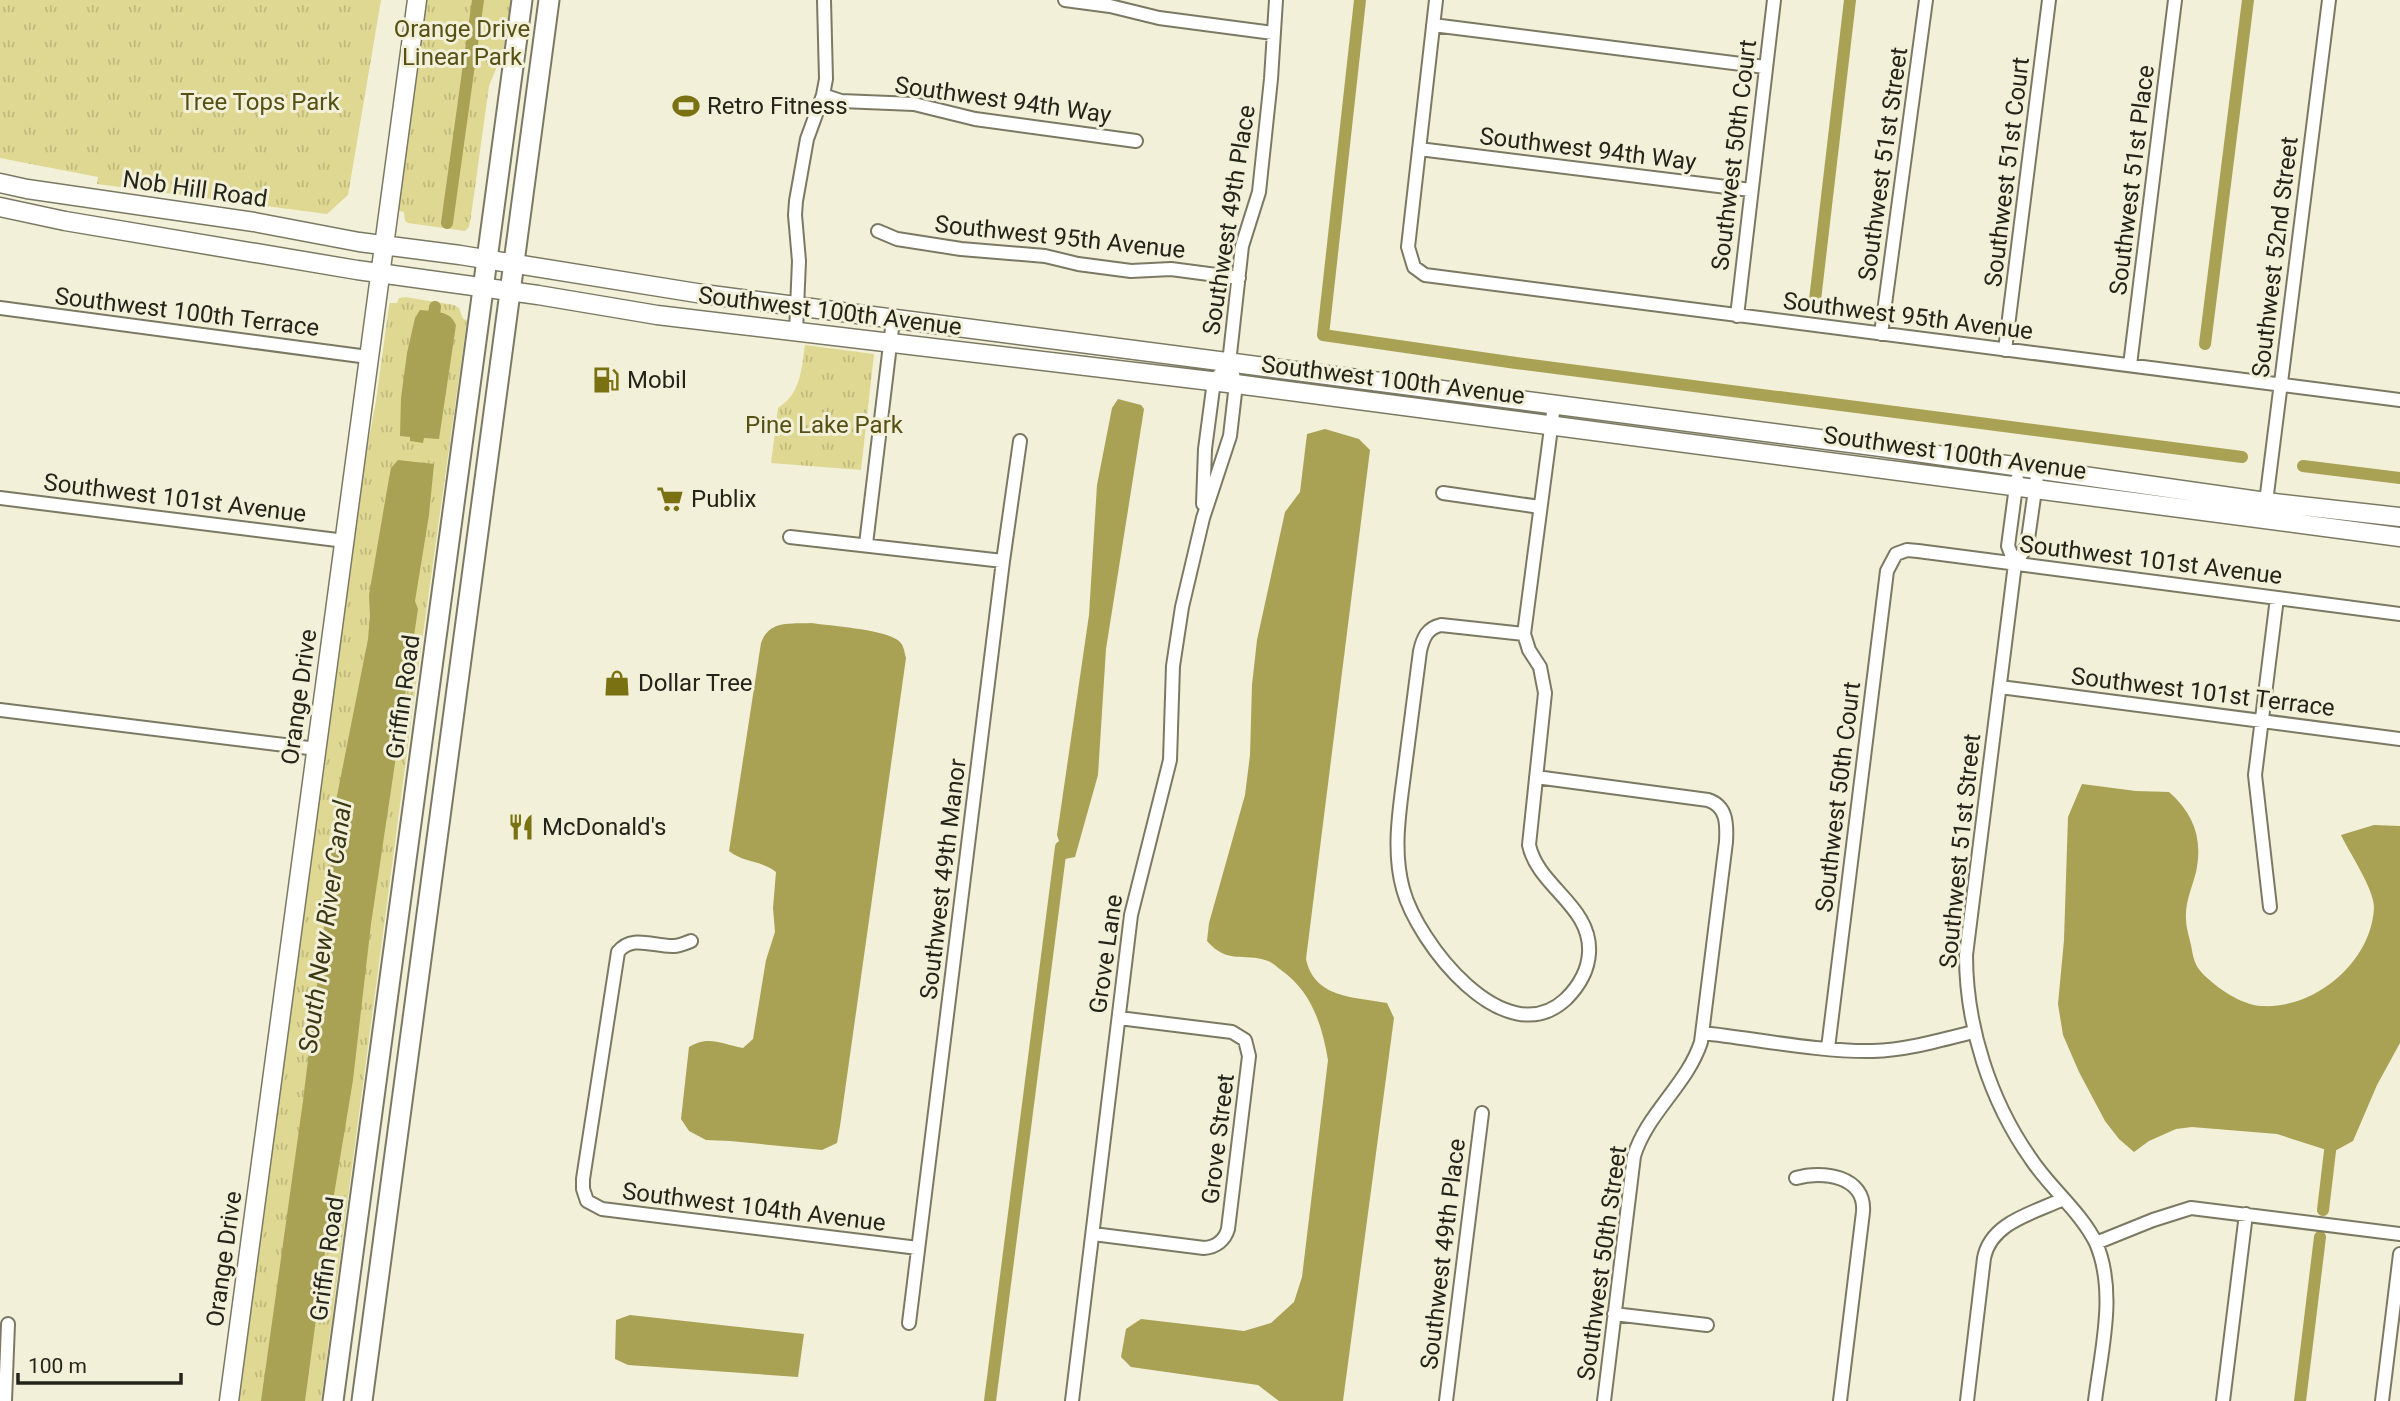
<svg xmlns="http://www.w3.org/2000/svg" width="2400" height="1401" viewBox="0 0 2400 1401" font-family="Roboto,sans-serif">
<defs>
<pattern id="park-tufts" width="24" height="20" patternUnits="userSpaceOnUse" patternTransform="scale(1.75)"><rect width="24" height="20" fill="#dfd892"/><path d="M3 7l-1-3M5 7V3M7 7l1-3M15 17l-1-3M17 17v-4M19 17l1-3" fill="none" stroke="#bfb97d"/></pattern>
</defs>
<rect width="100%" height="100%" fill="#f2f0d8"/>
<path fill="url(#park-tufts)" d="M0,0H381L348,195L327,214L97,184L98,177L0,158Z
M425,0H511L504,49L489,86L471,216L469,227L465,231L408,223L405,221L404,212L396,210Z
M405,297L454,305L459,308L463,319L467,320L415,692L321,1401H234L362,476L376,401L389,306L390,303H397L399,298Z
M805,345L874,354L861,470L771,463L778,408C801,393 801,371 805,345Z"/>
<path fill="#a9a154" d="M420,310C435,312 450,310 456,325L439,439L424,438L423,443L410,441V437L400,436L401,398L407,353L415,318Z
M1118,399L1141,405L1144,409L1106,649L1098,775L1075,857L1065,859L1057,835L1089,615L1097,485L1112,408Z
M1325,429L1359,439L1370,450L1306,959C1314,998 1354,997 1387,1003L1394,1018L1343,1401H1279L1258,1385L1131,1367L1121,1357L1126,1329L1141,1319L1244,1331L1271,1323L1294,1302L1302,1277L1328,1060C1322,1025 1312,992 1281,970C1277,967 1272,962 1268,961C1243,952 1228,965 1207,941L1209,923L1245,795L1250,755L1252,685L1257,640L1285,512L1300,492L1307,434Z
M398,460L434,464L429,515L415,601L418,609L371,924L353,1080L327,1237L305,1401H261L303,1101L327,902L336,801L368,639L370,616L369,595L388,484L391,468Z
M811,623C832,626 879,629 896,639C904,643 904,651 906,658L840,1126L837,1143L822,1150L730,1141L706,1140L689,1131L681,1119L689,1047C709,1035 721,1044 743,1048L753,1039L766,960L775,932L773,908L776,872C761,860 744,863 729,851L761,643C769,620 790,624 811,623Z
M2082,784L2136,791L2169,792C2194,814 2203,839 2196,872C2192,888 2185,902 2186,919C2186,927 2189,936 2191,945C2193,956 2194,965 2203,974C2217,988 2241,1005 2262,1006C2315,1009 2372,962 2374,907C2374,889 2349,852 2341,835L2374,825L2400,826V1043L2377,1085L2353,1141L2333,1152L2277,1134L2192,1127L2176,1129L2149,1141L2134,1152L2119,1139L2105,1121L2079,1072L2063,1035L2058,1004L2064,940L2068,817Z
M630,1315L804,1334L798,1377L628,1365L615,1359L616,1320Z"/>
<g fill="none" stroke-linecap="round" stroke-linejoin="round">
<path stroke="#a9a154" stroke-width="12" d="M1360,0L1323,335L1516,363L2242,457
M447,223L478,0
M1815,300L1850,0
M432,329L435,307
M2205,344L2248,0
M2303,466L2400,478
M2323,1210L2330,1151
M990,1401L1061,847
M2300,1401L2320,1237"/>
<g stroke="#7b7963" stroke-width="16">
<path id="street" d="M1065,0L1110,6L1159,18L1273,33
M1436,0L1408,247L1414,267L1425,275L2400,400
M1433,25L1765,67
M823,95L841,101L914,104L975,119L1136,141
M1419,149L1751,190
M878,231L897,239L961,249L1045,256L1078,264L1131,271L1171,269L1239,278
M0,308L368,357
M1737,316L1774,0
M796,332L799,261L795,215L796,201L807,139L823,95L826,79L824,0
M1881,334L1926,0
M2005,350L2049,0
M2130,365L2175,0
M2038,469L2027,546L2015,564L1966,955C1966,1026 1990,1101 2031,1159C2050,1188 2081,1212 2096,1243C2117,1292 2101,1351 2095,1401
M1443,493L1540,507
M0,498L345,541
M1203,504L1205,449L1214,381L1229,363
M2265,510L2329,0
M790,537L1003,561
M866,544L893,320
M2015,564L2008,546L2017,479
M1524,634L1441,625C1427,628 1423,638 1420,651C1415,690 1410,729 1405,767C1400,808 1392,849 1403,889C1417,942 1505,1056 1566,999C1578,987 1588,971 1589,953C1592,906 1538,887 1529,845L1545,693L1540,667L1529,650L1524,634L1554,405
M2000,687L2400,739
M0,710L317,749
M1536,777L1708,800C1727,806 1727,824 1726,842L1701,1042C1687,1085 1647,1113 1634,1156L1604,1401
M2270,907L2255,775L2277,598
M1703,1033C1757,1039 1820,1052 1873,1051C1907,1050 1941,1040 1973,1032
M1828,1048L1887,571L1896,554L1907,550L1918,551L2400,614
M1796,1178C1822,1170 1866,1176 1863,1212L1840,1401
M587,1201L602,1209L918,1248
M587,1201L583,1189V1179L618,952C632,934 654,947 674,946C679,946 686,943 691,941
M1093,1234L1204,1248C1216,1247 1225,1240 1228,1229L1249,1056L1245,1040L1232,1032L1119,1018
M2096,1243L2153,1220L2191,1208L2400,1234
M1614,1314L1707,1325
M909,1323L1003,561L1020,441
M5,1401L8,1324
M1072,1401L1131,915L1170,760L1173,666L1182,607L1203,518L1230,436L1236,384L1229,363L1242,246L1259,192L1271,79L1276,0
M1446,1401L1482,1113
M1967,1401L1984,1258C1991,1222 2034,1213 2063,1199
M2223,1401L2246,1214
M2382,1401L2400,1254"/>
</g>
<g stroke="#7b7963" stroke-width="21">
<path id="secondary" d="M0,183L27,189L254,222L359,242L460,255L703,294L1881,447L2266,502L2400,517
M0,207L65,221L357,270L538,295L657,315L1236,384L2400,537
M229,1401L417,0"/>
</g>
<g stroke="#7b7963" stroke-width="23">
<path id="primary" d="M333,1401L522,0
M362,1401L549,0"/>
</g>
<use href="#street" stroke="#fff" stroke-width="12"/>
<use href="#secondary" stroke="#fff" stroke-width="18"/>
<use href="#primary" stroke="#fff" stroke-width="19"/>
</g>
<defs>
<g id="stadium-bare" transform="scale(2.1)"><path d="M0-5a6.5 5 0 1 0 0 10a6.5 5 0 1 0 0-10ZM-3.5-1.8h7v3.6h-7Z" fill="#7a7112" stroke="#f2f0d8" stroke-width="2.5" paint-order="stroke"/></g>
<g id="fuel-bare" transform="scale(2.1)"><path d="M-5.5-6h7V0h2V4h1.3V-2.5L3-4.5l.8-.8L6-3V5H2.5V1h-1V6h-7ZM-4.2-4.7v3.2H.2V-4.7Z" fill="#7a7112" stroke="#f2f0d8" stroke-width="2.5" paint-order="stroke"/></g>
<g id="supermarket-bare" transform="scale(2.1)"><path d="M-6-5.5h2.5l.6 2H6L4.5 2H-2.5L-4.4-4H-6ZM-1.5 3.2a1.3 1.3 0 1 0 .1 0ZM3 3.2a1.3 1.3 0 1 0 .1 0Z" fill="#7a7112" stroke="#f2f0d8" stroke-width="2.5" paint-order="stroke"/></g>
<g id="shop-bare" transform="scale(2.1)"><path d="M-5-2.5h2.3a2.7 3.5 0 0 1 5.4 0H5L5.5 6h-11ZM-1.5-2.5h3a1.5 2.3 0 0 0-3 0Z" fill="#7a7112" stroke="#f2f0d8" stroke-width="2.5" paint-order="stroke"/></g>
<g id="restaurant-bare" transform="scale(2.1)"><path d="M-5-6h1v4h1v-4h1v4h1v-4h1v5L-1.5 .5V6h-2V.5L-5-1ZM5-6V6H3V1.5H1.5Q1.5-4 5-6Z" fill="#7a7112" stroke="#f2f0d8" stroke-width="2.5" paint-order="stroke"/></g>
</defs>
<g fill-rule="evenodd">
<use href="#stadium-bare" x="686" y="106"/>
<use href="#fuel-bare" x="606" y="380"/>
<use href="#supermarket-bare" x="670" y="499"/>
<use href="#shop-bare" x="617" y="683"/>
<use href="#restaurant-bare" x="521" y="827"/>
</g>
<g text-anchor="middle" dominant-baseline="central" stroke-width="6" stroke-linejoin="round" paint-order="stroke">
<g font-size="24" fill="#565014" stroke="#f2f0d8">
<text x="462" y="29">Orange Drive<tspan x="462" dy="28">Linear Park</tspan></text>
<text x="260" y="102">Tree Tops Park</text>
<text x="824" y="425">Pine Lake Park</text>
</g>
<g font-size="24" fill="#24241b" stroke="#f2f0d8">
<text transform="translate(1003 100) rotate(8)">Southwest 94th Way</text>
<text transform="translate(1588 149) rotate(7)">Southwest 94th Way</text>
<text transform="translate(1734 155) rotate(-83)">Southwest 50th Court</text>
<text transform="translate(1883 164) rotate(-82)">Southwest 51st Street</text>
<text transform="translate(2007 172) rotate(-83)">Southwest 51st Court</text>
<text transform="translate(2132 180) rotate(-83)">Southwest 51st Place</text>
<text transform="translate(195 189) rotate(8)">Nob Hill Road</text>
<text transform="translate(1229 220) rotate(-81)">Southwest 49th Place</text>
<text transform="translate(1060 237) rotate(6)">Southwest 95th Avenue</text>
<text transform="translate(2275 257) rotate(-83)">Southwest 52nd Street</text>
<text transform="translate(830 311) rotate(7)">Southwest 100th Avenue</text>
<text transform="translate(187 312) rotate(7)">Southwest 100th Terrace</text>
<text transform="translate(1908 316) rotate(7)">Southwest 95th Avenue</text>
<text transform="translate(1393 380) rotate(7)">Southwest 100th Avenue</text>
<text transform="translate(1955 453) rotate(8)">Southwest 100th Avenue</text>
<text transform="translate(175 498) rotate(7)">Southwest 101st Avenue</text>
<text transform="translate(2151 560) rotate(7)">Southwest 101st Avenue</text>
<text transform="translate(2203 692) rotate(7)">Southwest 101st Terrace</text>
<text transform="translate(299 697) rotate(-82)">Orange Drive</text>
<text transform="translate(403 697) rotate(-82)">Griffin Road</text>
<text transform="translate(1838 797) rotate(-83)">Southwest 50th Court</text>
<text transform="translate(1960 851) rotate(-84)">Southwest 51st Street</text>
<text transform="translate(943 879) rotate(-83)">Southwest 49th Manor</text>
<text transform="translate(1106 954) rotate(-82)">Grove Lane</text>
<text transform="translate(1218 1139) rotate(-83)">Grove Street</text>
<text transform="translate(754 1207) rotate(7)">Southwest 104th Avenue</text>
<text transform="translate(1443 1254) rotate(-83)">Southwest 49th Place</text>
<text transform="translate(224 1259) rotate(-82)">Orange Drive</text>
<text transform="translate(327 1259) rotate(-82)">Griffin Road</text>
<text transform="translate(1602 1263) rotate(-82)">Southwest 50th Street</text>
</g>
<g font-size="24" fill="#24241b" stroke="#f2f0d8" text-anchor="start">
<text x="707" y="106">Retro Fitness</text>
<text x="627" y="380">Mobil</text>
<text x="691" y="499">Publix</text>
<text x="638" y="683">Dollar Tree</text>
<text x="542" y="827">McDonald's</text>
</g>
<g font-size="26" font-style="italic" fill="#3a3714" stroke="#f2f0d8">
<text transform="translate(325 927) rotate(-82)">South New River Canal</text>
</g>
</g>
<path d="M18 1373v10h163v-10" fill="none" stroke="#24241b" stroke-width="3.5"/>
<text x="28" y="1373" font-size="21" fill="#24241b" stroke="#f2f0d8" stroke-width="5" paint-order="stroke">100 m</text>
</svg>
